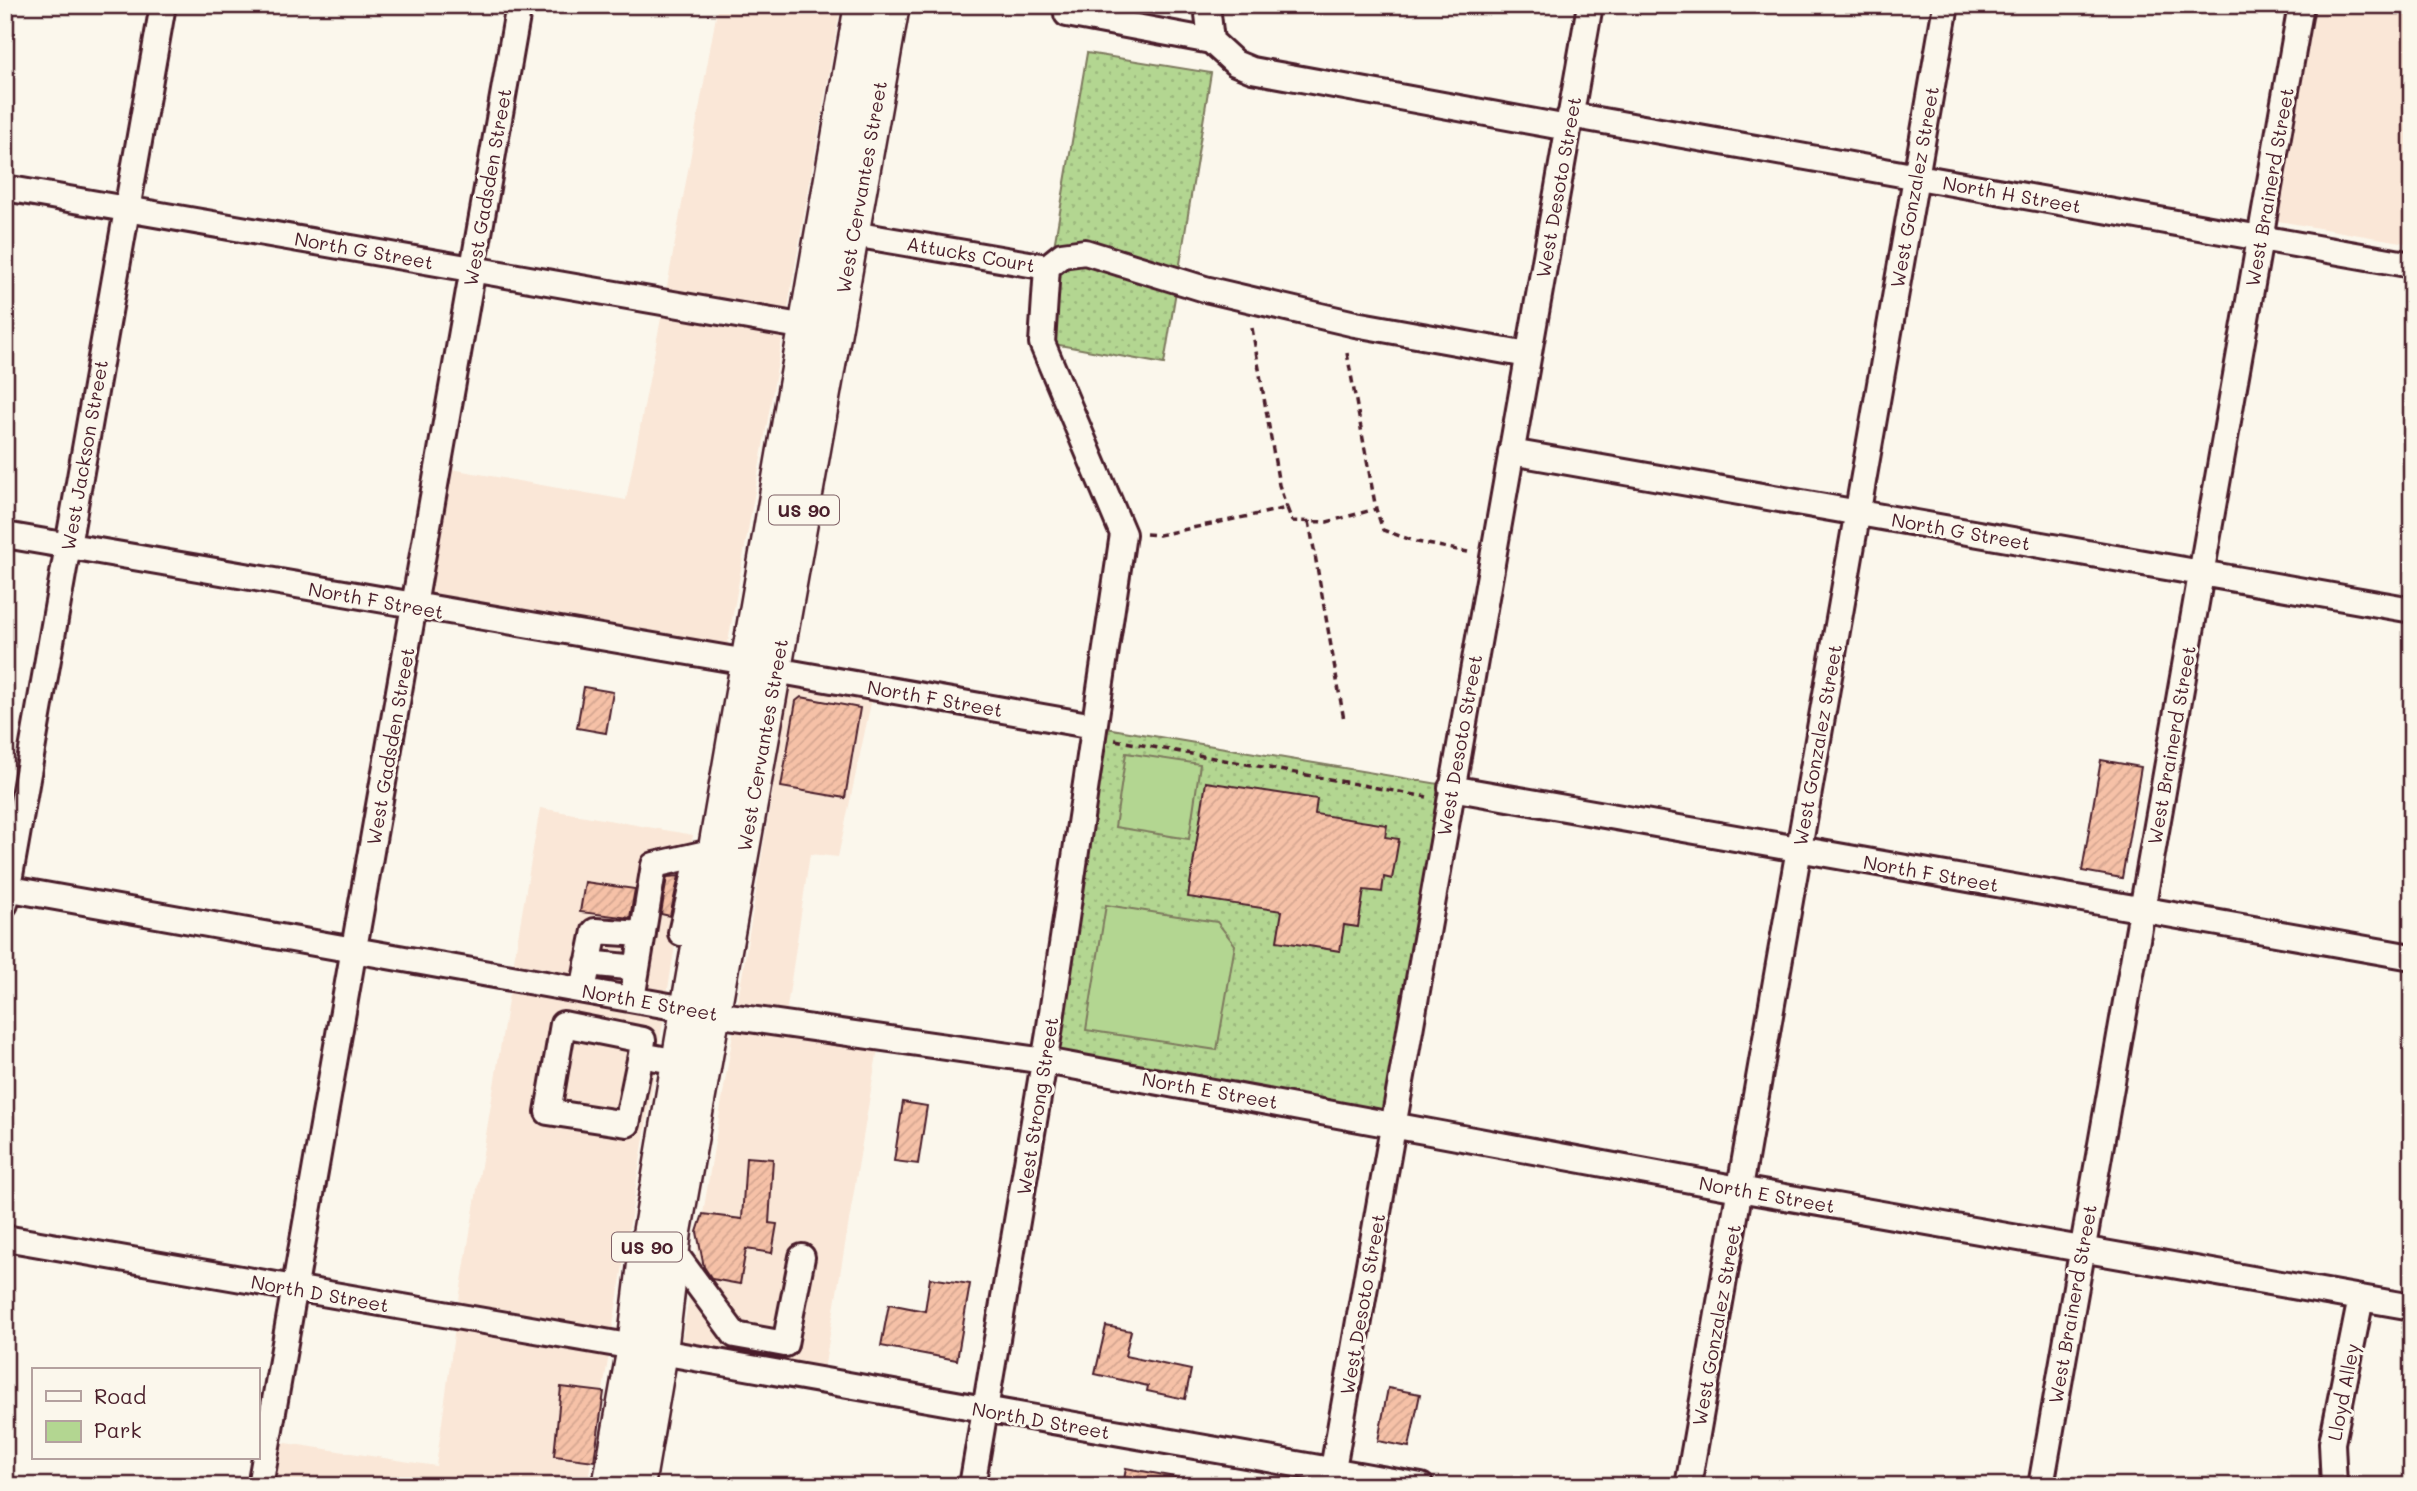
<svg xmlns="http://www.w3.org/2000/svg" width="2417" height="1491" viewBox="0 0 2417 1491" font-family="Mali,sans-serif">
<defs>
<pattern id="green-dots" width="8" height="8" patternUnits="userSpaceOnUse" patternTransform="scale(1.75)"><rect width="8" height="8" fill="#b3d691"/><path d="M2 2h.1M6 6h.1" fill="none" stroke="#9bb77d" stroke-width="1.8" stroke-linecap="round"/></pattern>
<pattern id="building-hatch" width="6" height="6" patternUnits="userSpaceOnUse" patternTransform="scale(1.75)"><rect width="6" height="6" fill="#f6c1a7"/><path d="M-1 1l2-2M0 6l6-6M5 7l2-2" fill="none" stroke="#d4a590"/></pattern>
</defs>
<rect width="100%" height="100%" fill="#fbf7ec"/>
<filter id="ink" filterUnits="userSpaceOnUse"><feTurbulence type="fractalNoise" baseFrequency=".0143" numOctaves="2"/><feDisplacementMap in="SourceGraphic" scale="14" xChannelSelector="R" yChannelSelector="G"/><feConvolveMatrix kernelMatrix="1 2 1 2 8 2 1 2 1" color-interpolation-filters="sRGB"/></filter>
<g filter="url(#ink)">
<path fill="#fae7d7" d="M718,5H841L787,313L666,292Z
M2316,5H2412V244L2278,221Z
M662,313L783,334L727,648L428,598L451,469L626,500Z
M790,684L872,698L838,857L810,854L786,1014L737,1007Z
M540,808L693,835L667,995L513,966Z
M510,988L664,1016L612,1332L458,1306Z
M734,1028L878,1048L824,1370L681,1345Z
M455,1327L609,1354L587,1486H272L280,1442L436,1466Z"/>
<path fill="url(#green-dots)" stroke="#7e7a5e" stroke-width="2" d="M1087,53L1211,73L1179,270L1054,247Z
M1084,263L1176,291L1164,364L1037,341L1048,277L1068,265Z
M1106,728L1439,784L1384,1111L1059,1052Z"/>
<path fill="#b3d691" stroke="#7e7a5e" stroke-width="2" d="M1126,753L1200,764L1189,839L1115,827Z
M1106,905L1217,922L1235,945L1217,1050L1086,1030Z"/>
<path fill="url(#building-hatch)" stroke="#4a1f2b" stroke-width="2" d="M584,687L613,692L606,733L577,728Z
M801,697L860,708L845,798L781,787L796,701Z
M2101,760L2141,767L2122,878L2082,871Z
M1206,782L1317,799L1315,814L1387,825L1385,837L1399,839L1392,879L1384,877L1382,892L1364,890L1358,927L1344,925L1340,951L1277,941L1282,911L1188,897Z
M679,876L670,916L661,914L667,877Z
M585,882L635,889L630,918L580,912Z
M903,1102L927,1106L918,1164L894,1161Z
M746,1157L773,1159L769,1223L777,1224L772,1253L746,1249L740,1284L712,1279L704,1267L697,1232L703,1214L742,1219Z
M930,1278L970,1284L957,1360L881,1346L889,1304L925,1311Z
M1106,1326L1131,1331L1125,1356L1191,1370L1185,1399L1147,1391L1148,1386L1095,1374Z
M561,1387L604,1392L594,1461L554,1456Z
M1388,1388L1420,1394L1409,1447L1378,1441Z
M1126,1468L1175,1477L1174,1486H1123Z"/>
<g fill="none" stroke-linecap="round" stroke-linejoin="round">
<g stroke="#4a1f2b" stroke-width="30">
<path id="minor" d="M1207,5L1211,41L1235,63L1252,70L1568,128
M1067,14L1211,41
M1570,115L2412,265
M5,188L806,327
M853,234L1047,267L1062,255L1085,252L1205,289L1355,324L1528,355
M1511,452L2412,610
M5,535L747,662
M775,670L1094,726
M1451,788L2412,957
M5,888L714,1014L1045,1061L1739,1189L2412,1307
M5,904L163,5
M681,933L699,855
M588,963L637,968
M583,990L595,931L643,934
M632,999L654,865L715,851
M641,1055L643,1040L563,1024L548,1112L627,1124L641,1055L678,1062
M5,1238L634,1347
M673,1251L735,1335L785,1344L802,1257
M661,1352L1421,1486
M260,1486L519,5
M972,1486L1049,1033L1123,534L1042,343L1047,267
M1330,1486L1590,5
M1688,1486L1946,5
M2041,1486L2301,5
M2334,1486L2332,1443L2361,1298"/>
</g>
<g stroke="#4a1f2b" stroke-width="37">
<path id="major" d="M609,1486L634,1347L644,1264L678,1062L861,5
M638,1486L661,1352L675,1231L893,5"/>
</g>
<path stroke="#4a1f2b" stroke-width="3.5" stroke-dasharray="7 5" stroke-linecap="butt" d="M1252,328L1279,485L1287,508
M1347,353L1376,509
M1309,521L1344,720
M1146,534L1159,535L1287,508L1292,521L1327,522L1376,509L1383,530L1417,542L1468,552
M1115,740L1427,797"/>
<use href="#minor" stroke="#fbf7ec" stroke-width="24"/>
<use href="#major" stroke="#fbf7ec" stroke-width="32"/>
</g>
</g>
<g text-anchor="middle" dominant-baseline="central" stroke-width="6" stroke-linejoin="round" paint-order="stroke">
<g fill="#fbf7ec" stroke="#7f6065" stroke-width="2">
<rect x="769" y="495.5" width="70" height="29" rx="5"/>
<rect x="612" y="1232.5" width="70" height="29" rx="5"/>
</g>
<g font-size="18" font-weight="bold" fill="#4a1f2b">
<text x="804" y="510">US 90</text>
<text x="647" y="1247">US 90</text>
</g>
<g font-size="19" fill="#4a1f2b" stroke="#fbf7ec">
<text transform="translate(487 187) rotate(-80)">West Gadsden Street</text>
<text transform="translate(861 187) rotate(-80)">West Cervantes Street</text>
<text transform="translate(1558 187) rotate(-80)">West Desoto Street</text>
<text transform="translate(1914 187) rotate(-80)">West Gonzalez Street</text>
<text transform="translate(2269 187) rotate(-80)">West Brainerd Street</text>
<text transform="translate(2012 194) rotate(10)">North H Street</text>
<text transform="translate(364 250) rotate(10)">North G Street</text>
<text transform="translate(971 254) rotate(10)">Attucks Court</text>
<text transform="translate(84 455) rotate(-80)">West Jackson Street</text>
<text transform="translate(1961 531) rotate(10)">North G Street</text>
<text transform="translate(376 600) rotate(10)">North F Street</text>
<text transform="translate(935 698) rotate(10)">North F Street</text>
<text transform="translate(762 745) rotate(-80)">West Cervantes Street</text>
<text transform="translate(1459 745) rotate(-80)">West Desoto Street</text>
<text transform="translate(1817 745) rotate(-80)">West Gonzalez Street</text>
<text transform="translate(2171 745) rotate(-80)">West Brainerd Street</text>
<text transform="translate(390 746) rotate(-80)">West Gadsden Street</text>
<text transform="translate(1931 873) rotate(10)">North F Street</text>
<text transform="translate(650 1002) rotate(10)">North E Street</text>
<text transform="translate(1210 1090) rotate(10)">North E Street</text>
<text transform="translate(1037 1106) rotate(-81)">West Strong Street</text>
<text transform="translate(1767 1194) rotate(10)">North E Street</text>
<text transform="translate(320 1293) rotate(10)">North D Street</text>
<text transform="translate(1362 1304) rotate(-80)">West Desoto Street</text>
<text transform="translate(2072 1304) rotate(-80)">West Brainerd Street</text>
<text transform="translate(1716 1325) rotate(-80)">West Gonzalez Street</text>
<text transform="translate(2343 1392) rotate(-79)">Lloyd Alley</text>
<text transform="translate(1041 1420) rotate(10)">North D Street</text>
</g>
</g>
<rect width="2417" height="1491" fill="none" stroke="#fbf7ec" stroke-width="28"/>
<rect x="14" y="14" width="2389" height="1463" fill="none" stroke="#4a1f2b" stroke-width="2.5" filter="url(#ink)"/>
<rect x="32" y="1368" width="228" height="91" fill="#fbf7ec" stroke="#b4a19f" stroke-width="2"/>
<rect x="46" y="1391" width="35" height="10" fill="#fbf7ec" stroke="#b4a19f" stroke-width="2"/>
<text x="94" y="1404" font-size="21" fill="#4a1f2b">Road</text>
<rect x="46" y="1421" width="35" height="21" fill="#b3d691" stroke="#b4a19f" stroke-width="2"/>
<text x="94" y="1438" font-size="21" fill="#4a1f2b">Park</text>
</svg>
